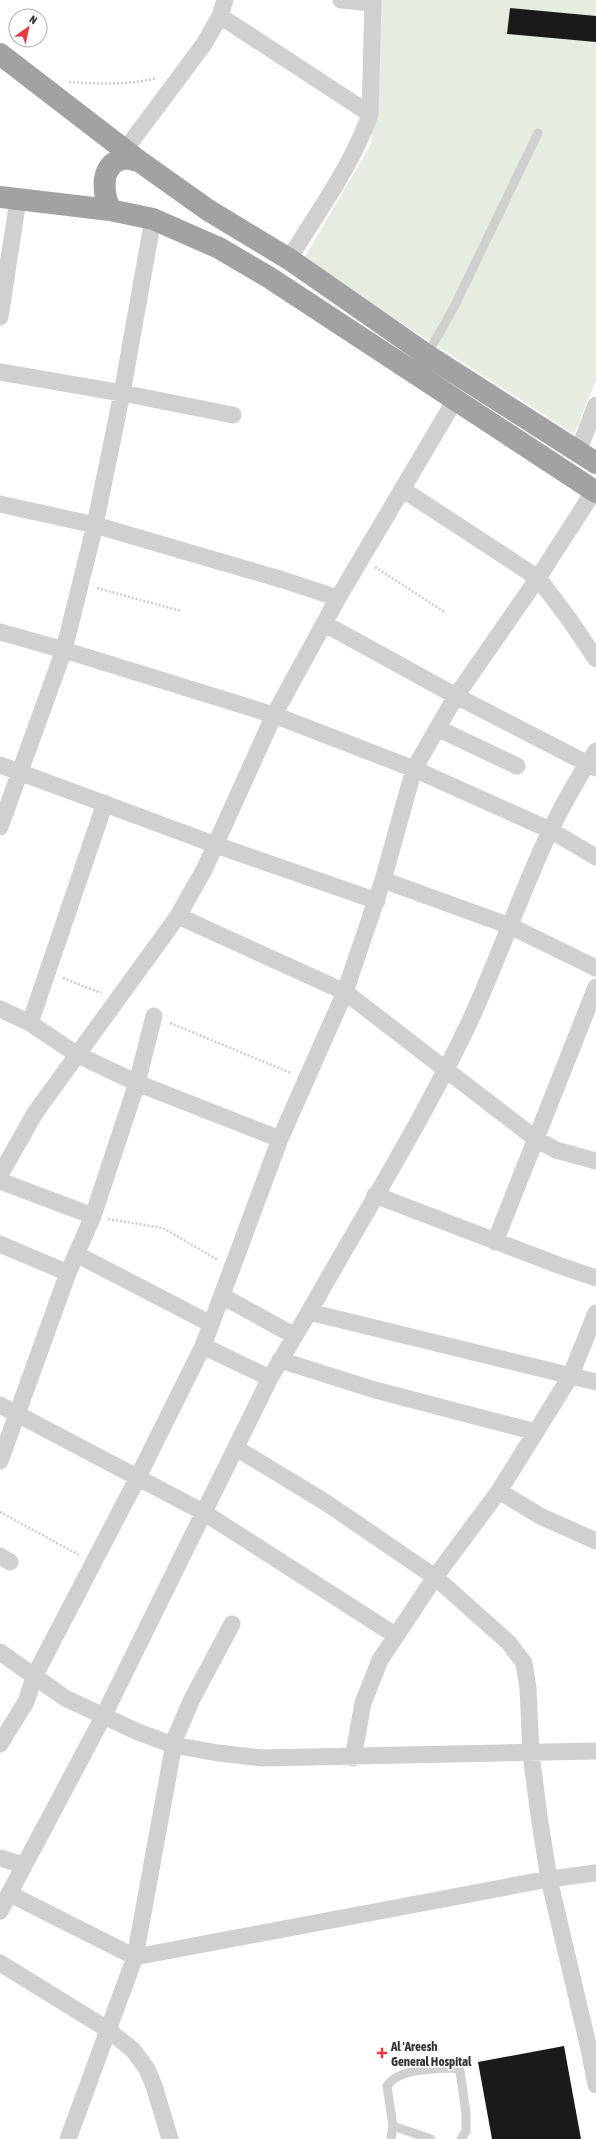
<svg xmlns="http://www.w3.org/2000/svg" width="596" height="2139" viewBox="0 0 596 2139" font-family="'Asap Condensed',sans-serif">
<rect width="100%" height="100%" fill="#fff"/>
<path fill="#e6ecdf" d="M379,0H596V381L574,434L303,260L371,144Z"/>
<path fill="#1a1a1a" d="M510,8L596,16V42L507,34Z
M564,2046L581,2139H492L478,2062Z"/>
<g fill="none" stroke-linecap="round" stroke-linejoin="round">
<path stroke="#cdcdcd" stroke-width="2.5" stroke-dasharray="2 2" stroke-linecap="butt" d="M69,82C98,84 129,85 157,78
M375,567L446,613
M97,588L181,611
M63,978L101,993
M170,1023L291,1073
M108,1219L163,1228L218,1260
M0,1512L79,1555"/>
<path stroke="#d0d0d0" stroke-width="9" d="M427,355L455,305L538,133
M393,2126L431,2139
M391,2139L393,2126L387,2086C399,2068 434,2069 454,2068L460,2071L466,2113V2131L461,2139"/>
<path stroke="#d0d0d0" stroke-width="17" d="M341,0L373,3
M220,16L370,114
M125,150L204,44L220,16L225,0
M289,259C317,213 352,166 370,114L373,0
M0,317L18,200
M0,372L122,393L233,415
M578,452L596,405
M402,489L538,578L569,619L596,659
M0,504L95,525L283,580L338,598
M325,624L456,696L596,768
M0,632L64,650L274,715L414,769L550,830L596,857
M437,728L517,766
M0,765L216,845L377,901
M0,827L64,650L95,525L122,393L153,219
M383,880L510,926L596,968
M178,916L345,992L536,1139L556,1150L596,1161
M0,1009L30,1023L76,1054L137,1083L280,1139
M30,1023L105,803
M0,1175L35,1113L178,916L204,870L274,715L338,598L455,400
M0,1181L93,1216
M375,1195L558,1265L596,1278
M495,1242L596,987
M0,1244L68,1273
M76,1254L211,1324
M222,1296L295,1336
M309,1312C363,1216 422,1122 469,1023C511,933 538,834 596,751
M203,1346L270,1378
M280,1360L375,1390L536,1432
M0,1405L203,1512L395,1635
M236,1448L325,1502L435,1577L509,1643L524,1663L528,1688L531,1754L539,1816L549,1879L589,2049L596,2085
M0,1461L68,1273L93,1216L137,1083L154,1016
M499,1491L540,1516L596,1541
M0,1556L10,1562
M0,1652L65,1698L138,1732L173,1745L218,1753L262,1758L596,1751
M0,1744L26,1702L34,1677L138,1477L203,1346L280,1139L345,992L383,880L414,769L456,696L538,578L594,491
M353,1758L363,1703L380,1660L435,1577L499,1491L570,1377L596,1313
M0,1858L23,1865
M10,1894L135,1957L549,1879L596,1873
M0,1911L103,1717L270,1378L309,1312L596,1382
M0,1963L107,2029L133,2050L147,2069L154,2086L170,2139
M68,2139L135,1957L175,1738L192,1699L232,1624"/>
<path stroke="#a2a2a2" stroke-width="22" d="M0,54L139,161L208,210L289,259L427,355L596,463
M0,197L110,210L153,219L219,248L270,278L596,492
M110,210C103,193 99,164 123,159C128,158 134,160 139,161"/>
</g>
<path fill="#e63946" stroke="#fff" stroke-width="1.5" d="M380 2047h4v4h4v4h-4v4h-4v-4h-4v-4h4z"/>
<g text-anchor="middle" dominant-baseline="central" stroke-width="4" stroke-linejoin="round" paint-order="stroke">
<g font-size="13" font-weight="bold" fill="#333" stroke="#fff" text-anchor="start">
<text x="391" y="2046">Al 'Areesh<tspan x="391" dy="15">General Hospital</tspan></text>
</g>
</g>
<g transform="translate(28 28) rotate(33)"><circle r="19" fill="#ffffff" stroke="#adadad"/>
<path d="M0-3L7 15L0 10L-7 15Z" fill="#e63946"/>
<text y="-6" font-size="11" font-weight="bold" text-anchor="middle" fill="#333333">N</text>
</g>
</svg>
